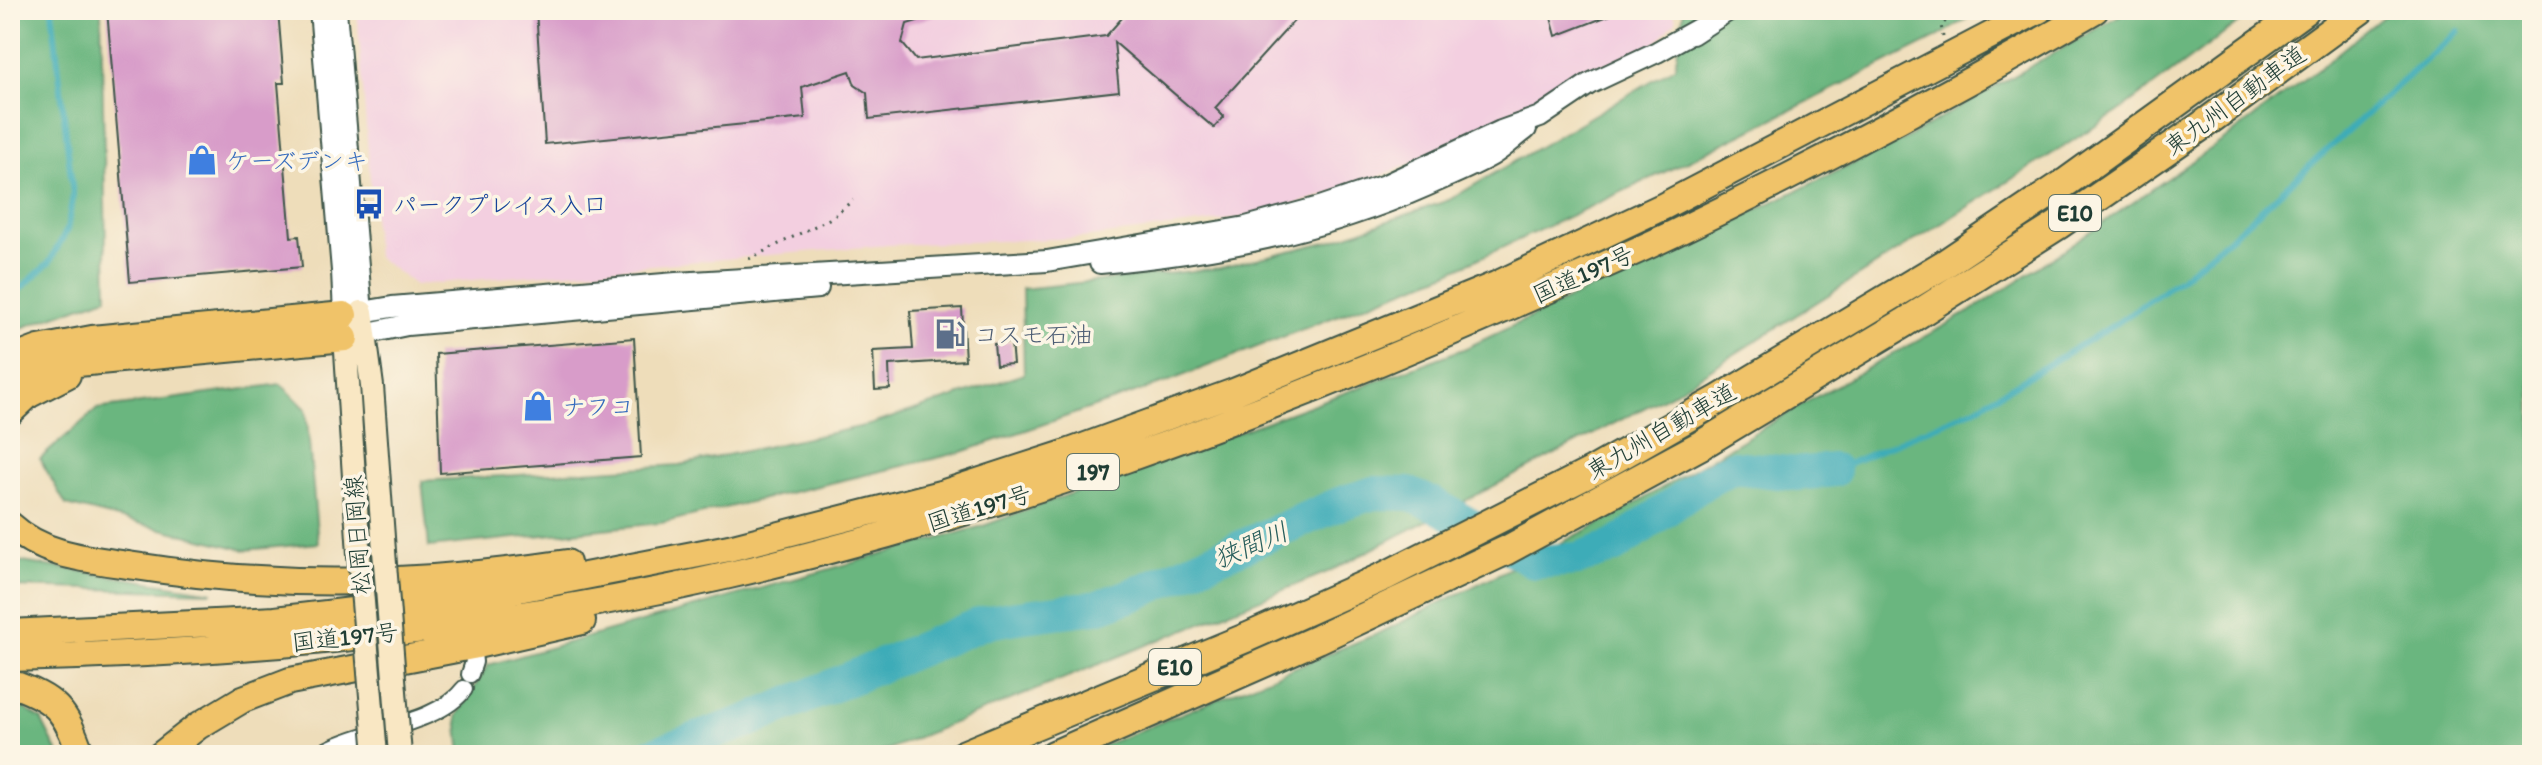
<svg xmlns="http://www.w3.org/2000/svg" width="2542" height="765" viewBox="0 0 2542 765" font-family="Itim,'Klee One',sans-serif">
<rect width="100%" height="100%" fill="#fcf5e5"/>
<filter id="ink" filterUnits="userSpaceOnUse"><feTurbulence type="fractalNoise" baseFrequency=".0125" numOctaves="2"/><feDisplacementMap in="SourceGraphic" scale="16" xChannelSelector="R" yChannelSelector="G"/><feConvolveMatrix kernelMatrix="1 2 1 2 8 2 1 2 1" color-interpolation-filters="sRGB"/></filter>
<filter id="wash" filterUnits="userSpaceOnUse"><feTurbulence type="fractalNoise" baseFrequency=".006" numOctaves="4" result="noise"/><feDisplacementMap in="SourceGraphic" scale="32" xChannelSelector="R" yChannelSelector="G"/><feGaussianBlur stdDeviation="1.8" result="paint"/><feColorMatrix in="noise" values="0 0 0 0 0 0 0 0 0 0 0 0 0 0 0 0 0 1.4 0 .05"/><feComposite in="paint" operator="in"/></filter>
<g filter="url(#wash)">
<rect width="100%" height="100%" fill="#eeddba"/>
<path fill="#f3cfe0" d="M357,10H1673L1676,21L1653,46L1570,78L1490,125L1421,160L1347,189L1249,217L1081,238L888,245L415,285L376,256Z"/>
<path fill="#6ab67f" stroke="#447a5a" stroke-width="2" d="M10,10H101L107,297L10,332Z
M1684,10H1981L1936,38L1688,161L1445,274L1164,383L962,452L661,523L429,547L422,481L680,465L869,425L1024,374L1022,289L1220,268L1330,241L1449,200L1675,67Z
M2129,10H2256L2118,112L1673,393L1330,571L874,755H461L457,716L488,665L983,526L1466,348L1899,142Z
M2391,10H2532V755H1080L1384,631L1611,518L1810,400L1971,311L2036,269L2225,139L2317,70Z
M281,384L306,409L318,543L245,550L66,505L40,459L97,409Z
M10,553L16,561L213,592L10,587Z
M10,700L41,719L59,755H10Z"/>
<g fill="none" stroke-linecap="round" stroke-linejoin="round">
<path stroke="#3cacb8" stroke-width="6" d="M10,292L20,289L49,263L67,230L73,195L52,10
M1834,470L1976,408L2117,323L2181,278L2240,229L2458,31"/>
<path stroke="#3cacb8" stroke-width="34" d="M651,755L748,721L983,623L1017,617L1097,607L1132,595L1339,504L1374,493L1409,494L1435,505L1535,562L1578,559L1615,546L1705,482L1733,467L1797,474L1834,470"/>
</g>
<g id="blocks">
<path fill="#d89cc9" d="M107,10H278L284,83H278L291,237L299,236L302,267L130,282Z
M536,10H940L941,14L907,24L902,43L916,60L1106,36L1129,10H1304L1215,108L1224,117L1214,128L1114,42L1119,91L869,119L867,93L855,85L850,71L802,87L805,118L545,144Z
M1549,10H1621V11L1556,36Z
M962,308L965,360L889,365L890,389L875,390L873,351L913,349L910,311Z
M634,338L641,457L440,473L436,354Z
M1011,342L1013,364L996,365L994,344Z"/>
</g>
</g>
<g filter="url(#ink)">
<use href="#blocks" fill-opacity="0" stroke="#3e5548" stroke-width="2"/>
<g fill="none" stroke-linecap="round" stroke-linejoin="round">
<g stroke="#3e5548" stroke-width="20">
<path id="minor" d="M470,674L474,662L472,646
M319,755C358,730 438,725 464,689"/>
</g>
<g stroke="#3e5548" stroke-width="24">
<path id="tertiary" d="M320,10L342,271L344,315L392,307L676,283L1047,261L1246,227L1320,207L1385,185L1501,131L1540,117L1589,84L1657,52L1700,28
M336,10L362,312
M1692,34L1729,10
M1100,263C1213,253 1322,232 1426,186C1448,176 1471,167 1492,155C1504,148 1515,137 1526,129
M349,337L407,325L818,288"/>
</g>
<g stroke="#3e5548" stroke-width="26">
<path id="secondary" d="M362,312L372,386L384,551
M344,320L359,555"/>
</g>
<g stroke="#3e5548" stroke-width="30">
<path id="trunk" d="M10,360L39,349L92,339L344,315
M10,380L46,368L78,363L345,338
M10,412L28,395L67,375
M10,525C45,557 90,559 135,566C282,589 420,585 567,563
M10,633L275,620L482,596L729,548L944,493L1064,454L1234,392L1496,285L1664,206L2039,10
M10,658C250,653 491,630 725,576C997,513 1257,418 1511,306C1565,282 1620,259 1673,234C1817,165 1957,90 2095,10
M10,683C56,699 65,709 81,755
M161,755L198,726L243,699L290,681L472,646L582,621"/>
</g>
<g stroke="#3e5548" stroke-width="32">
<path id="motorway" d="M963,755L1248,637L1385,576L1593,471L1718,400L1943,265L2068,181L2305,10
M1054,755L1318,639L1507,550L1701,445L1904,323L2058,225L2200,127L2360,10"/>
</g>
<path stroke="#3e5548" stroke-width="3" stroke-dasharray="2 6" stroke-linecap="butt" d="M1943,37L1941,25L1960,10
M749,259L833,217L853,200"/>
<use href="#minor" stroke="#fff" stroke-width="16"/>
<use href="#tertiary" stroke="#fff" stroke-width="20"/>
<use href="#secondary" stroke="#f9e7c3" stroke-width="22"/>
<use href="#trunk" stroke="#f0c369" stroke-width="26"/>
<use href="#motorway" stroke="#f0c369" stroke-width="28"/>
<g stroke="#3e5548" stroke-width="26" stroke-linecap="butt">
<path id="secondary-bridge" d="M384,551L400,755
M359,555L376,755"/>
</g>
<use href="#secondary-bridge" stroke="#f9e7c3" stroke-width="22"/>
</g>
</g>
<defs>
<g id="shop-bare" transform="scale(2.4)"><path d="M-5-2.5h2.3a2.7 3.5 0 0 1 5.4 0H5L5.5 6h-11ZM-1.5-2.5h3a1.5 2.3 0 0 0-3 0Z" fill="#3f7fe0" stroke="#fcf5e5" stroke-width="2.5" paint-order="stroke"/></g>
<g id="bus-bare" transform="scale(2.4)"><path d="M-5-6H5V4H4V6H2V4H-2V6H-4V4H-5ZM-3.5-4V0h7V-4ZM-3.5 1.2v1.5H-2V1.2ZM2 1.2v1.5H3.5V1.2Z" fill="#1a4fb4" stroke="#fcf5e5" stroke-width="2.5" paint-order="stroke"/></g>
<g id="fuel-bare" transform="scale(2.4)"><path d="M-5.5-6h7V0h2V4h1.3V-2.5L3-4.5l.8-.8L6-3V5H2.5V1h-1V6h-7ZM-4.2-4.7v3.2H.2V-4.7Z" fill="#5c6f8a" stroke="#fcf5e5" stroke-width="2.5" paint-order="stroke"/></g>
</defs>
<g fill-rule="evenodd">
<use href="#shop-bare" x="202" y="160"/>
<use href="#bus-bare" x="369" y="204"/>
<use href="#fuel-bare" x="950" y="334"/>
<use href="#shop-bare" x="538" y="406"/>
</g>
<g text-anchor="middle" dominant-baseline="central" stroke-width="7" stroke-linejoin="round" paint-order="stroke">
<g fill="#fcf5e5" stroke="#617469" stroke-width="2">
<rect x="2049" y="195" width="52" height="36" rx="6"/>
<rect x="1067" y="454" width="52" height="36" rx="6"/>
<rect x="1149" y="649" width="52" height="36" rx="6"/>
</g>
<g font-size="22" font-weight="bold" fill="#1f3d34">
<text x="2075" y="213">E10</text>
<text x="1093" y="472">197</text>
<text x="1175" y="667">E10</text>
</g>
<g font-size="24" fill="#1f3d34" stroke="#fcf5e5">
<text transform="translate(2235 100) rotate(-36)">東九州自動車道</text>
<text transform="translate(1583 274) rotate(-24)">国道197号</text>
<text transform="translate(1661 431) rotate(-30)">東九州自動車道</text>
<text transform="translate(979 508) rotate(-17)">国道197号</text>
<text transform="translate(357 535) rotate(-94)">松岡日岡線</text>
<text transform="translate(345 637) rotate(-6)">国道197号</text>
</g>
<g font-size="24" fill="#366cbe" stroke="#fcf5e5" text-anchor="start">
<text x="226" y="160">ケーズデンキ</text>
<text x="562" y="406">ナフコ</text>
</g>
<g font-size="24" fill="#164399" stroke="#fcf5e5" text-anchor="start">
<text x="393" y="204">パークプレイス入口</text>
</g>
<g font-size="24" fill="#4e5e75" stroke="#fcf5e5" text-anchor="start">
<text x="974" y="334">コスモ石油</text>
</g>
<g font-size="26" font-style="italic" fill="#285e5c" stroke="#fcf5e5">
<text transform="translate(1251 545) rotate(-23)">狭間川</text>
</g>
</g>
<rect width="2542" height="765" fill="none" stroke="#fcf5e5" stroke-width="40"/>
</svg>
